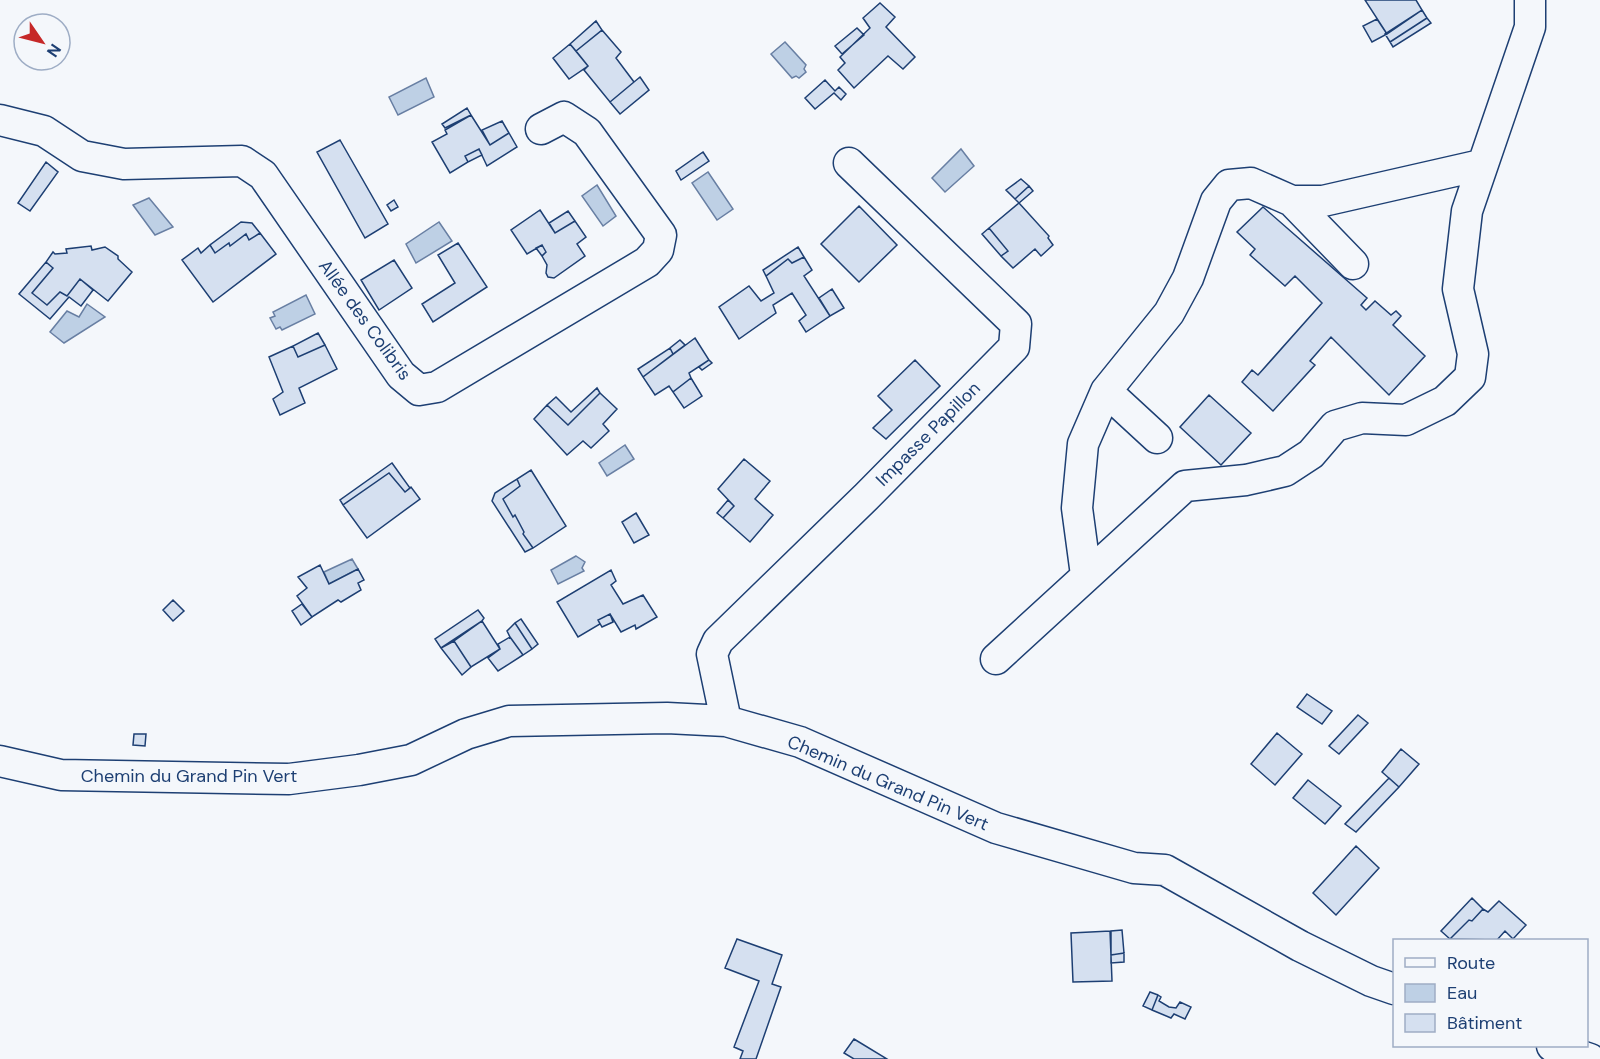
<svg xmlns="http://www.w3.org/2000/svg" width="1600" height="1059" viewBox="0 0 1600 1059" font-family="'DM Sans',sans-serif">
<rect width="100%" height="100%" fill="#f4f7fb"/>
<path fill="#bed0e5" stroke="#687fa3" stroke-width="1.5" d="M785,42L806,65L804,69L806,72L799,78L796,76L792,78L771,54Z
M426,78L434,97L398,115L389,97Z
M961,149L974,166L945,192L932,178Z
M708,172L733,209L717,220L692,183Z
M597,185L616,216L603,226L582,196Z
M149,198L173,227L155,235L133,205Z
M439,222L452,241L416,263L406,244Z
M306,295L315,314L282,330L280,327L276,329L270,318L275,316L273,312Z
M87,304L105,317L64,343L50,332L67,311L79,317Z
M625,445L634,459L607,476L599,463Z
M576,556L585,562L582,568L584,571L558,584L551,570Z
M352,559L358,569L329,584L324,572Z"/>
<path fill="#d5e0f0" stroke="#1d3f73" stroke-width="1.5" d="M1365,0H1416L1422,10L1387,34Z
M880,3L895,17L886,27L915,57L903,69L888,56L854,88L838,70L845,63L840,57L870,28L863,18Z
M1422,10L1427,18L1390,42L1385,34Z
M1427,18L1431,23L1393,47L1390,42Z
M1377,19L1387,34L1372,42L1363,26Z
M596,21L602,30L576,51L570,44Z
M857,28L864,35L842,54L835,46Z
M602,30L621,52L616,58L634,82L610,102L584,70L588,66L576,51Z
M570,44L588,66L569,79L553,58Z
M640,77L649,90L620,114L610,102Z
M825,80L835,91L839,87L846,94L841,100L834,93L815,109L805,98Z
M467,108L471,115L445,128L442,124Z
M471,115L490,145L509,133L517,147L487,166L479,149L465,156L468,162L450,173L432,142L447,134L445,130Z
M502,121L509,133L490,145L482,130Z
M340,140L388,224L365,238L317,152Z
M479,149L482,155L468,162L465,156Z
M703,152L709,161L681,180L676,171Z
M46,162L58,172L30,211L18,203Z
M1021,179L1029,186L1015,199L1006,190Z
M1029,186L1033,191L1019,203L1015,199Z
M394,200L398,207L391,211L387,205Z
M1019,203L1049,236L1048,238L1053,245L1041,256L1035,249L1013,268L1001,256L1008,251L989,228Z
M859,206L897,245L859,282L821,244Z
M1263,207L1367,298L1361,305L1366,310L1375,301L1391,315L1396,311L1401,316L1393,325L1425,356L1389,395L1331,337L1310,361L1315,365L1273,411L1242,382L1252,370L1258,375L1322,303L1295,276L1285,286L1250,255L1255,249L1237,232Z
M540,210L555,233L575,221L586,237L577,244L585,256L554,278L548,277L546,273L547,265L542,256L546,252L542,245L527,254L511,230Z
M568,211L575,221L555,233L549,223Z
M241,222L252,223L260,233L249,240L246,234L230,246L229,243L215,253L210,245Z
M989,228L1008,251L1001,256L982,234Z
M260,233L276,254L213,302L182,260L198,248L201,253L210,245L215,253L229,243L230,246L246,234L249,240Z
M458,243L487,287L433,322L422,304L455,283L438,255Z
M542,245L546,252L542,256L536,248Z
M91,246L92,250L105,247L118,256V259L132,272L108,301L80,279L67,296L60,292L47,305L32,293L53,268L46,262L53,252L55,254L67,253L66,249Z
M798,247L804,257L792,263L788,259L766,276L763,270Z
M804,257L812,270L804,276L830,316L806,332L799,321L806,315L792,293L773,305L776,313L739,339L719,307L749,286L761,301L774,293L766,276L788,259L792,263Z
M394,260L412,288L379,310L361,280Z
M46,262L53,268L32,293L47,305L60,292L67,296L80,279L93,290L81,306L69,297L50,319L19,294Z
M832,289L844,308L830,316L819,298Z
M318,333L325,345L298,357L293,346Z
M695,338L709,360L689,373L691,378L673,392L669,386L655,395L643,377Z
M680,340L685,345L673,354L670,348Z
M325,345L337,369L299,388L305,403L280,415L273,399L283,392L269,357L293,346L298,357Z
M670,348L673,354L643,377L638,369Z
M709,360L712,363L702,370L699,367Z
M915,360L940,386L886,439L873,428L892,410L878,396Z
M691,378L702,396L684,408L673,392Z
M597,388L600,393L568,425L547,405L556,397L571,412Z
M600,393L617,409L603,424L609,431L591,448L583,441L567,455L534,419L547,405L568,425Z
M1209,395L1251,433L1221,465L1180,427Z
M744,459L770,481L755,499L773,515L750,542L723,518L734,506L718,489Z
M392,463L410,488L405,492L389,473L343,505L340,500Z
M531,470L566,526L533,548L523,534L524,532L515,515L513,517L503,499L520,486L517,479Z
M389,473L405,492L411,487L420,499L367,538L343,505Z
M517,479L520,486L503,499L513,517L515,515L524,532L523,534L533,548L525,552L492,501L495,493Z
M728,500L734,506L723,518L717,513Z
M636,513L649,535L634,543L622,522Z
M320,565L329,584L358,569L364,580L358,583L361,590L341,602L338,600L312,617L297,596L307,588L298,577Z
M611,570L616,581L611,585L623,604L643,595L657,617L636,629L635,625L621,632L610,614L598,620L600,624L578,637L557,602Z
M173,600L184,611L173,621L163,610Z
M302,604L312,617L301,625L292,611Z
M478,610L484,618L482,621L441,648L435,639Z
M610,614L613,622L602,627L598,620Z
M521,619L538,644L532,649L515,623Z
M482,621L500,649L471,667L454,641Z
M515,623L532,649L523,655L510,637L507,631Z
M510,637L523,655L498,671L488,658L500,649L498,644Z
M454,641L471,667L462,675L441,648Z
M1307,694L1332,711L1322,724L1297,707Z
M1358,715L1368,723L1339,754L1329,746Z
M1277,733L1302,754L1275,785L1251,764Z
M134,734H146L145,746L133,745Z
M1401,749L1419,764L1399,787L1382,772Z
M1389,778L1399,787L1356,832L1345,824Z
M1308,780L1341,806L1325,824L1293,798Z
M1356,846L1379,868L1336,915L1313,893Z
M1472,898L1483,909L1472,921L1469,920L1450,939L1441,931Z
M1499,901L1526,925L1513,939L1505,931L1497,940L1450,939L1469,920L1472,921L1483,909L1488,912Z
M1122,930L1124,953L1111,955V931Z
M1110,931L1112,981L1073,982L1071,933Z
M737,939L782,955L772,984L781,987L756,1059H740L743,1051L734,1047L759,981L725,968Z
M1124,953V962L1111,963V955Z
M1150,992L1158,995L1152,1010L1143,1006Z
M1158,995L1161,997L1159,1001L1169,1007L1176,1008L1180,1002L1191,1007L1185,1019L1174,1014L1171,1018L1152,1010Z
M854,1039L887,1059H854L844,1053Z"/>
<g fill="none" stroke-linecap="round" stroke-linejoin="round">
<g stroke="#1d3f73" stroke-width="33">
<path id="minor" d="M0,120L44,131L82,156L124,164L242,161L263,175L401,375L419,390L437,387L647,262L658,250L661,235L587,132L564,117L541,129
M1292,201L1353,264
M1106,391L1157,438
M1086,575L1077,508L1083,444L1106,391L1169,313L1188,278L1216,201L1229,185L1251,183L1292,201H1323L1481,165
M996,659L1185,486L1246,480L1285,471L1311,454L1335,426L1362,418L1406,420L1445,401L1470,377L1473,354L1458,289L1467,211L1530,27V0
M726,721L712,654L718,641L867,496L1014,347L1016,324L849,163
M0,761L61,775L289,779L359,770L411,760L466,734L509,721L667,718L726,721L800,742L996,828L1134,868L1165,870L1300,946L1371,981L1394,989
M1552,1046L1590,1059"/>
</g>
<use href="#minor" stroke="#f4f7fb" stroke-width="30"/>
</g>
<g text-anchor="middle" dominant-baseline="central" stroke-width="4.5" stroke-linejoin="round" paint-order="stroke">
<g font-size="18" fill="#1d3f73" stroke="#f4f7fb">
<text transform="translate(365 320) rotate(54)">Allée des Colibris</text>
<text transform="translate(928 434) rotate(-45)">Impasse Papillon</text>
<text x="189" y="776">Chemin du Grand Pin Vert</text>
<text transform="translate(888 783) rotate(23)">Chemin du Grand Pin Vert</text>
</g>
</g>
<rect x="1393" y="939" width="195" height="108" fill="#f4f7fb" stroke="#9eadc5" stroke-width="1.5"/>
<rect x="1405" y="958" width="30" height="9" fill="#f4f7fb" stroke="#9eadc5" stroke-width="1.5"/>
<text x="1447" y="969" font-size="18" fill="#1d3f73">Route</text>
<rect x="1405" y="984" width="30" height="18" fill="#bed0e5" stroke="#9eadc5" stroke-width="1.5"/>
<text x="1447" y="999" font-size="18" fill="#1d3f73">Eau</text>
<rect x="1405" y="1014" width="30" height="18" fill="#d5e0f0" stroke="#9eadc5" stroke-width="1.5"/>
<text x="1447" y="1029" font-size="18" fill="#1d3f73">Bâtiment</text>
<g transform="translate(42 42) rotate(125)"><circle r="28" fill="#f4f7fb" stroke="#9eadc5" stroke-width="1.5"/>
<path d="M0-4.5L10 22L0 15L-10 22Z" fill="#c62828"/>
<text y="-9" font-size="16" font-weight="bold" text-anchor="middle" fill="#1d3f73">N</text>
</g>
</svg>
